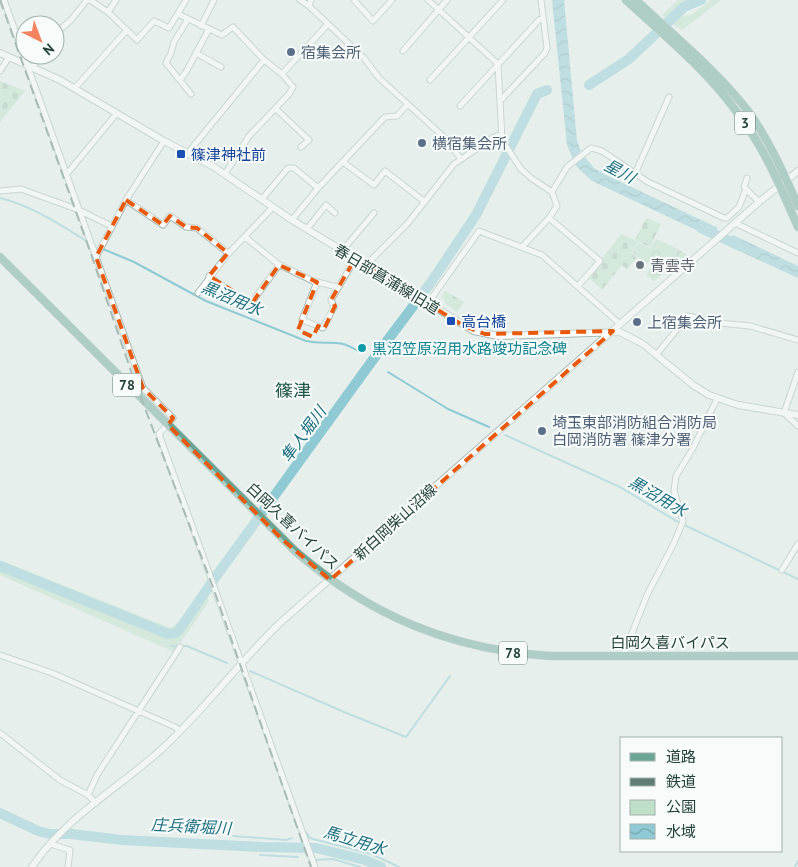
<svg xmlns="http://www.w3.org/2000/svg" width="798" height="867" viewBox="0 0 798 867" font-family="'PT Sans','Noto Sans JP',sans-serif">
<defs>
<pattern id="forest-crowns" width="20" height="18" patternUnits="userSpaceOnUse" patternTransform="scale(1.25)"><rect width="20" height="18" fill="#bfe0c8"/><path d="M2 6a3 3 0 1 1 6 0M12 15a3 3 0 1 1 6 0" fill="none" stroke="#a4c1ad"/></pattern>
<pattern id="cemetery-stones" width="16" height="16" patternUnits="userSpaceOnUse" patternTransform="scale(1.25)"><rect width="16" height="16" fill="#bfe0c8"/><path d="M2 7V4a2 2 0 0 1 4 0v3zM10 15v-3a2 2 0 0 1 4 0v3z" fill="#a4c1ad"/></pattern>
<pattern id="water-waves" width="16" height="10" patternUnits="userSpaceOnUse" patternTransform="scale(1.25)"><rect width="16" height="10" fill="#8ec9d4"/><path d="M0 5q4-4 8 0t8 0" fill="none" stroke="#74a5ad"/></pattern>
</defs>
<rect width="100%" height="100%" fill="#e6efeb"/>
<path fill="#bfe0c8" d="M678,0H692L683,5L667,20L662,15Z
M711,0H721L682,30L672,24L681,16L691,15Z
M0,560L170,628L179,622L203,587L209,601L174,652L0,575Z"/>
<path fill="url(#forest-crowns)" d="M656,239L680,250L686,255L667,274L664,272L654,281L646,275L652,267L632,253L638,243L650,248Z"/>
<path fill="url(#cemetery-stones)" d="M0,81L25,91L0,122Z
M646,218L661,224L650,247L638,242L631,253L637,258L627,269L622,265L602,290L588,277L621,234L635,240Z
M445,291L464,302L457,312L445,303L446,301L441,297Z"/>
<path fill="url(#water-waves)" d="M552,0H564L577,141L581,151L573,159L567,145Z
M584,156L594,168L604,174L718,228L709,236L592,181L579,169L575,164Z
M733,235L798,266V278L724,244Z"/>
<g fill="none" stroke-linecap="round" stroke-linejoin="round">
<path stroke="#8ec9d4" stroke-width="2" d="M0,198C32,206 57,223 85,240
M103,249L134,262L206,301L306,341C329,346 336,337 358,351
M388,372L448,409L489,427
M505,435L620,487L678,522L798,579
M172,646H187L227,663
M250,671L344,712L406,737L450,676
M306,832L309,837L313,839L371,854L399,867
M233,836L286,840L292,838
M260,855L298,857
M315,860L333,859L360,867
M795,867L798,861"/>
<path stroke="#8ec9d4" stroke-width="10" d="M589,85L629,59L684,7L701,0
M701,228L740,246
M0,566L168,634L176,633L179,630L217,575L372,361L432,281L476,215L537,94L547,90
M0,813L38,831L50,834H71L122,840L263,847L316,848L365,860L381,867"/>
<g stroke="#a8b8b2" stroke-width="7">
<path id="minor" d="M4,0L143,388L173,418L159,434L315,867
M90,0L108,12L137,40L154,21L169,28L186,0
M300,0L309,6
M311,0L309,6L364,58L379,78L445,138L461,159
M354,0L373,21L392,0
M428,0L498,64L502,140L521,169L531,178L552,192L557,206L549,218L522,247
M108,12L116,0
M178,14L222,35L233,27L264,60
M188,19L174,42L171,53L166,63L191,94
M201,26L214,0
M55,34L71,20L87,0
M403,51L447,0
M196,53L221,67
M33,68L39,55
M0,71L9,57
M180,80L186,72L209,29
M430,80L503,0
M75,88L127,30
M500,101L545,53L547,48L541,0
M460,106L539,20L543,18
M276,109L309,140L301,147
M187,154L264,60L282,74L328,24
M343,162L374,185L385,171L425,202
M225,174L249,136L289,94L293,87L282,74
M635,174L669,97
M66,175L117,113
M747,178L744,187L759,202
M0,191L21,189L79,210L111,226
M552,192L567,167L591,148L602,151L648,182L724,218H727L739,207L746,189
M262,199L288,168H294L318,188
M126,200L163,225L170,216L186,227L197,228L228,253
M549,218L600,261L578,286
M292,220L318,188L385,117L397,116L407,105
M735,223L798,253
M307,229L326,205L335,213
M245,237L278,264L313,281L337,287
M342,251L374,213
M96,257L126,200L164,141
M365,266L408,223L454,164L491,139L501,134
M209,276L234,294L252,302L279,265
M317,282L302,320L323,328L334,307L331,300L355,259
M198,293L227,255L273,207
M428,303L479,231L542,255L620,324
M656,355L688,316L719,323L750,326L798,340
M798,372L784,413L798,426
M782,570L798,544
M0,655L52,673L175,727L180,731
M623,656L647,595L674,543L683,521L674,491L676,476L692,450L717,399
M0,733L60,780L88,795L96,803
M88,795L97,775L180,647
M50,844L70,850L68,867"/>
</g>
<g stroke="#a8b8b2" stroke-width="8">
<path id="tertiary" d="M0,53L60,80L164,141L214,167L292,220L474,331L498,336L620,332L643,344L693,385L709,395L738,405L798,415
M32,867C65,817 121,787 164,747C206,708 239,662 281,622L759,202L798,171"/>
</g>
<g stroke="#c2cac8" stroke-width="9">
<path id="primary" d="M626,0C665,36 708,71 739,115C765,149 781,188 798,227
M636,0C674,36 716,70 748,111C769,140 784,174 798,206
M0,257L295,551C370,616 452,650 551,656H798"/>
</g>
<use href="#minor" stroke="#fff" stroke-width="5"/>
<use href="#tertiary" stroke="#fff" stroke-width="6"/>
<use href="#primary" stroke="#6aa596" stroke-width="8"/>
<path stroke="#5f7d75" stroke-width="2" stroke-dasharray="10 5" stroke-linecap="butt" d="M0,0L91,254L132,374L214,590L311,867"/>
</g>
<path d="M0 0H798V867H0ZM126,200L163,225L170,216L186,227L197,228L228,253L209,276L252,303L279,265L317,282L298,330L313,337L318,326L324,329L335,306L331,300L355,259L464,326L485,334L613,331L330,580L283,540L168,425L173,418L143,388L96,257Z" fill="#e6efeb" fill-opacity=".55" fill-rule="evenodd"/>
<path fill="none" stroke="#e8590c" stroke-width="4" stroke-dasharray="10 6" stroke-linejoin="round" d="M126,200L163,225L170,216L186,227L197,228L228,253L209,276L252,303L279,265L317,282L298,330L313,337L318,326L324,329L335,306L331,300L355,259L464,326L485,334L613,331L330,580L283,540L168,425L173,418L143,388L96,257Z"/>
<g fill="#5c6f8a" stroke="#f7fbf9" stroke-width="2">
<circle cx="291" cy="52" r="5"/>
<circle cx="422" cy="143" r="5"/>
<circle cx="637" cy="322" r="5"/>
<circle cx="542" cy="431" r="5"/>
</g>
<g fill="#1a4fb4" stroke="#f7fbf9" stroke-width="2">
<rect x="176" y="149" width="10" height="10" rx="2.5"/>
<rect x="446" y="316" width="10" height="10" rx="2.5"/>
</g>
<circle fill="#6b7280" stroke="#f7fbf9" stroke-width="2" cx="640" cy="265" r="5"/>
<circle fill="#0f9aa8" stroke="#f7fbf9" stroke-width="2" cx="362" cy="348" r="5"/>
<g text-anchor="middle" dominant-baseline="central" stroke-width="4" stroke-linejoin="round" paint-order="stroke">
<g fill="#f7fbf9" stroke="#637a73" stroke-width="1">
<rect x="735" y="111.5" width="20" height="23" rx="4"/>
<rect x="113" y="373.5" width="28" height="23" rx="4"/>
<rect x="499" y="641.5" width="28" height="23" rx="4"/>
</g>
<g font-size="14" font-weight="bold" fill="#24423a">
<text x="745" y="123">3</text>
<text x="127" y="385">78</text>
<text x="513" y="653">78</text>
</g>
<g font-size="15" fill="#4e5e75" stroke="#f7fbf9" text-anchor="start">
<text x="301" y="52">宿集会所</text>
<text x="432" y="143">横宿集会所</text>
<text x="647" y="322">上宿集会所</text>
<text x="552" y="422">埼玉東部消防組合消防局<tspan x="552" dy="17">白岡消防署 篠津分署</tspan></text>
</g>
<g font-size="15" fill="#164399" stroke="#f7fbf9" text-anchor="start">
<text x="191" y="154">篠津神社前</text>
<text x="461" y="321">高台橋</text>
</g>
<g font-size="15" fill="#5b616d" stroke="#f7fbf9" text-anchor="start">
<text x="650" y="265">青雲寺</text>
</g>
<g font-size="15" fill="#24423a" stroke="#f7fbf9">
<text transform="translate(387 279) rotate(31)">春日部菖蒲線旧道</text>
<text transform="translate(395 522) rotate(-42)">新白岡柴山沼線</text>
<text transform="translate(293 526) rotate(43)">白岡久喜バイパス</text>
<text x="670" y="642">白岡久喜バイパス</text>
</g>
<g font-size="15" fill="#0d838f" stroke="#f7fbf9" text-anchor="start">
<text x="372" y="348">黒沼笠原沼用水路竣功記念碑</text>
</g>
<g font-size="16" font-style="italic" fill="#1c6f80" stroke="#f7fbf9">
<text transform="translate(620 171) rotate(28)">星川</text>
<text transform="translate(232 298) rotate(23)">黒沼用水</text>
<text transform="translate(303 434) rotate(-54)">隼人堀川</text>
<text transform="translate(658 496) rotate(30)">黒沼用水</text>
<text transform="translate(191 826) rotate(3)">庄兵衛堀川</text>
<text transform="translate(355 840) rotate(17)">馬立用水</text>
</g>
<g font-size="18" fill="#1f5548" stroke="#f7fbf9">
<text x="293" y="390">篠津</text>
</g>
</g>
<rect x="620" y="737" width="162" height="115" fill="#f7fbf9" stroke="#a3b1ad"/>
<rect x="630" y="753" width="25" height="8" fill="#6aa596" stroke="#a3b1ad"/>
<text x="666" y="762" font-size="15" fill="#24423a">道路</text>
<rect x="630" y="778" width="25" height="8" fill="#5f7d75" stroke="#a3b1ad"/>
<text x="666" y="787" font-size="15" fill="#24423a">鉄道</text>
<rect x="630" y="800" width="25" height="15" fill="#bfe0c8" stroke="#a3b1ad"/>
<text x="666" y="812" font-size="15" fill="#24423a">公園</text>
<rect x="630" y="824" width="25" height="15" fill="url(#water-waves)" stroke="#a3b1ad"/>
<text x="666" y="837" font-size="15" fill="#24423a">水域</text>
<g transform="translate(40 40) rotate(138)"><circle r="24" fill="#f7fbf9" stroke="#a3b1ad"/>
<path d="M0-4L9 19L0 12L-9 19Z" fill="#f4845f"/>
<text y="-8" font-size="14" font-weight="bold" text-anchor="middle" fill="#24423a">N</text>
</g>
</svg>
